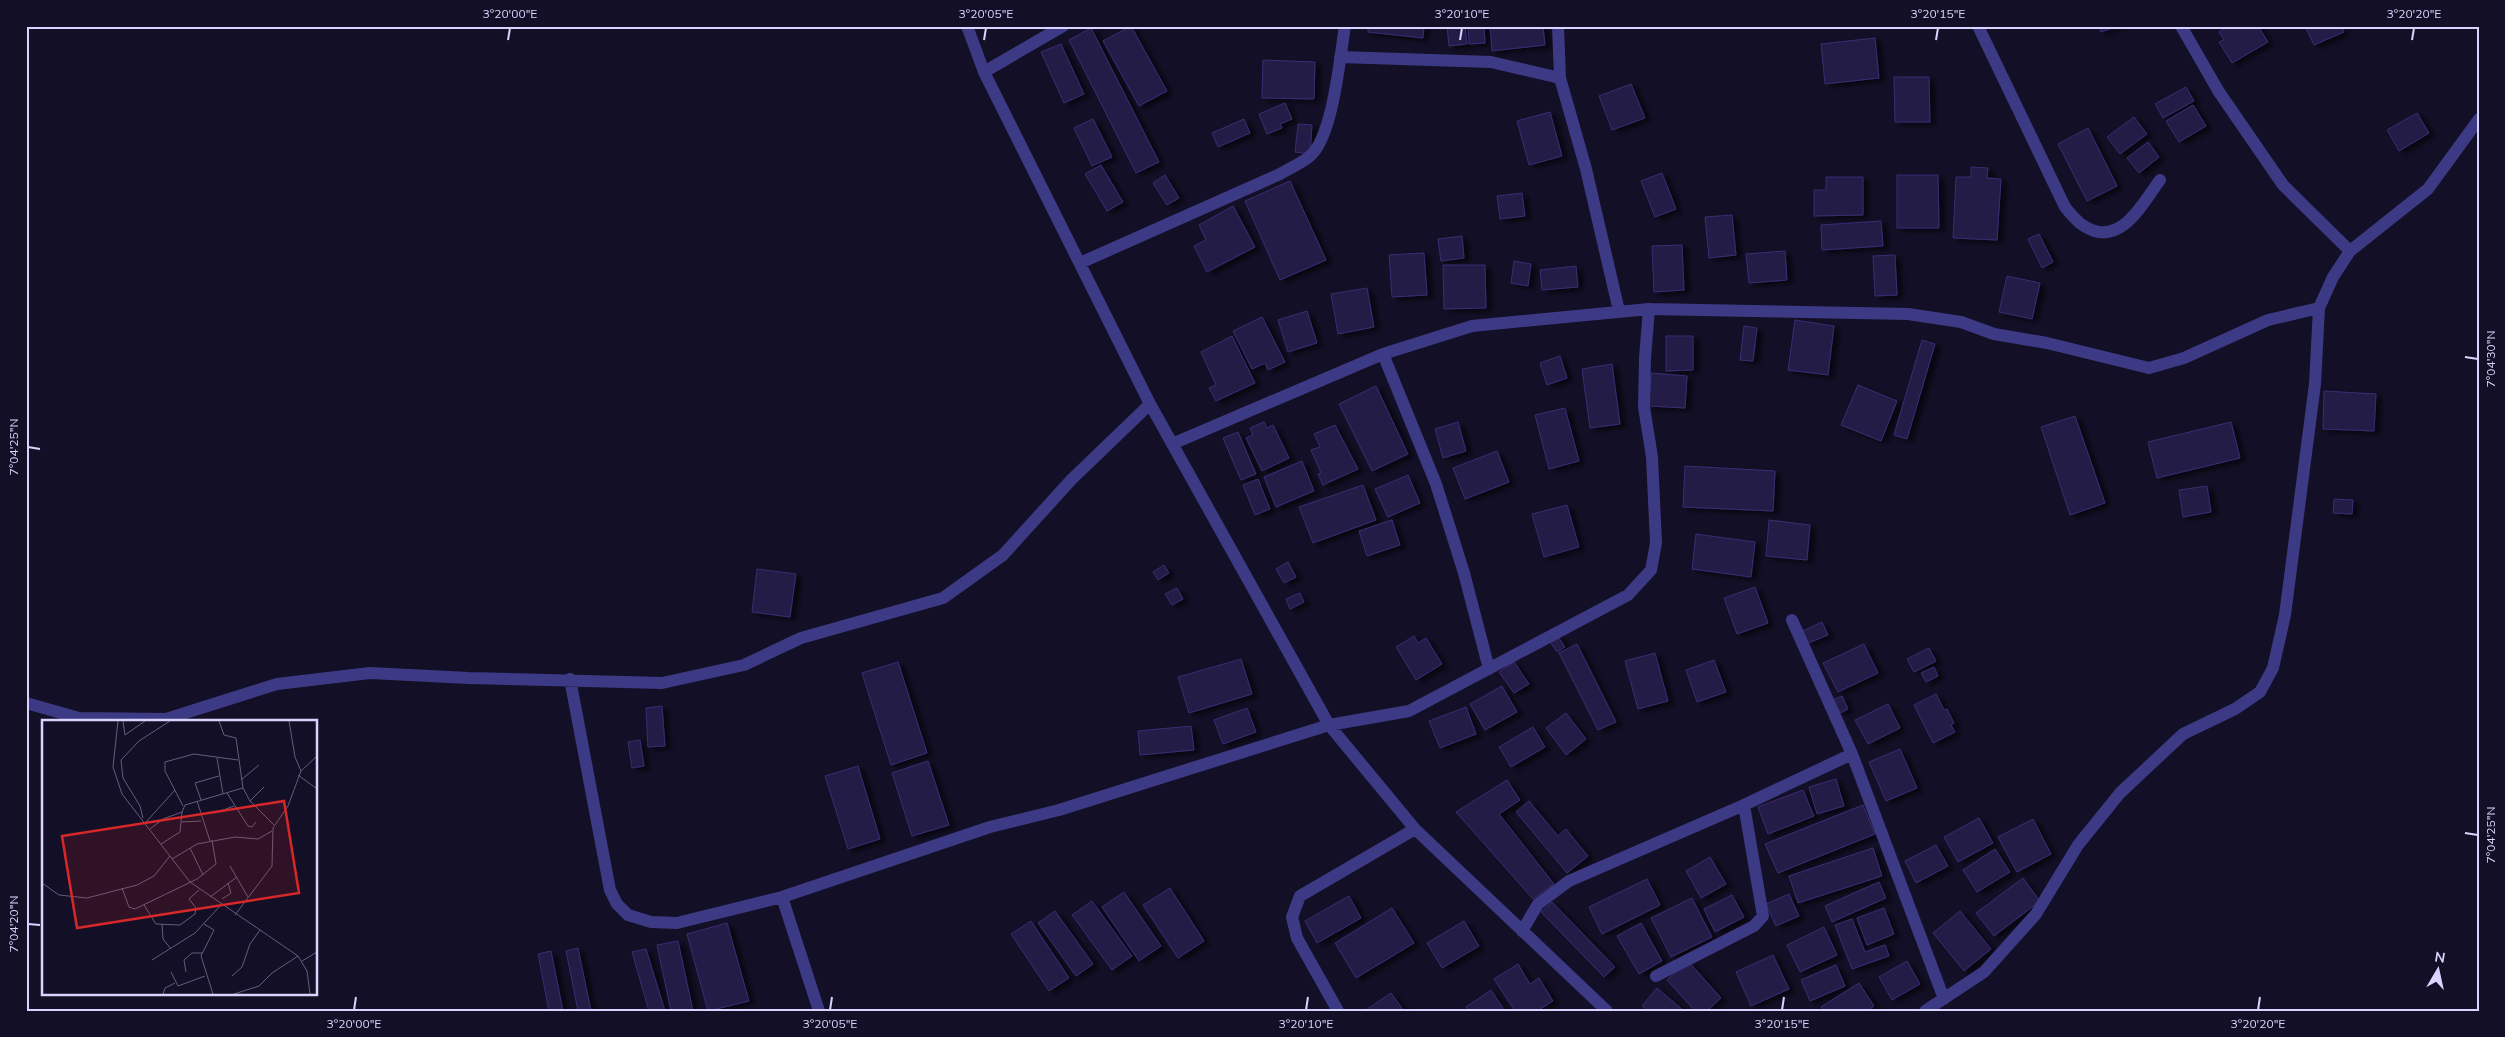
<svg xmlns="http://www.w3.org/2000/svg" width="2505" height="1037" viewBox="0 0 2505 1037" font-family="Mulish,sans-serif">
<defs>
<filter id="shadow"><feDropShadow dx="5.5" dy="3" stdDeviation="2.5" flood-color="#0009"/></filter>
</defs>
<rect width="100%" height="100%" fill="#130f26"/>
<path fill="#241b47" stroke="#3b2d73" filter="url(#shadow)" d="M1131,26L1167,91L1139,106L1103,41Z
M1368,26H1424L1423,38L1368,32Z
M1447,26H1465L1467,44L1449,46Z
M1468,26H1484L1485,43L1469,44Z
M1490,26H1543L1545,45L1492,51Z
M2099,26H2118L2101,32Z
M2228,26H2258L2268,42L2232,63L2219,42L2224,40L2219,32Z
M2305,26H2341L2344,32L2314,45Z
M1091,28L1159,162L1136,173L1069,40Z
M1875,38L1879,78L1825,84L1821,44Z
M1061,44L1084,94L1064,103L1041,52Z
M1263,60L1315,62L1314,99L1262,98Z
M1894,77H1929L1930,122H1895Z
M1631,84L1645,118L1612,130L1599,96Z
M2186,87L2194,101L2163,118L2155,104Z
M1285,103L1292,119L1280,124L1282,128L1267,134L1259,114Z
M2193,105L2206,126L2179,142L2166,121Z
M1550,112L1562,156L1529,165L1517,121Z
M2417,113L2429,133L2399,151L2387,130Z
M2134,117L2147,134L2120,154L2107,137Z
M1093,119L1112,157L1092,166L1074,128Z
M1244,119L1250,133L1218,147L1212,133Z
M1298,124L1312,125L1310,154L1295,152Z
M2088,128L2117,186L2087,201L2058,144Z
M2148,142L2159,157L2139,173L2127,158Z
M1101,165L1123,202L1107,211L1085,174Z
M1971,167L1988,168L1987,178L2001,179L1997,240L1953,238L1956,177H1971Z
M1662,173L1676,209L1655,217L1641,181Z
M1165,175L1179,198L1167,205L1153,183Z
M1897,175H1938L1939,228H1897Z
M1826,177H1863V215L1814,216V190H1826Z
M1290,181L1326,260L1280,280L1245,201Z
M1522,193L1525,216L1500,219L1497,196Z
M1233,206L1255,247L1207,272L1194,246L1206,240L1199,225Z
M1732,215L1736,255L1709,258L1705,217Z
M1881,221L1883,246L1822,250L1821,225Z
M2039,234L2053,262L2042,268L2028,239Z
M1462,236L1464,258L1441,261L1438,239Z
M1682,245L1684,290L1654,292L1652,246Z
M1785,251L1787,280L1749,283L1746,254Z
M1424,253L1427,295L1392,297L1389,255Z
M1895,255L1897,295L1875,296L1873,256Z
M1514,261L1531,264L1528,286L1511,283Z
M1443,265H1485L1486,308L1444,309Z
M1576,266L1578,287L1542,290L1540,270Z
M2007,276L2040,283L2032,319L1999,312Z
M1367,288L1374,327L1338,334L1331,294Z
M1307,311L1317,343L1288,352L1278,320Z
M1262,317L1285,362L1268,370L1265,363L1252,369L1233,331Z
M1795,320L1834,326L1828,375L1788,370Z
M1744,326L1757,328L1753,361L1740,360Z
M1232,336L1255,383L1216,401L1209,388L1216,385L1201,352Z
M1666,336H1693V370L1666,371Z
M1922,340L1935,344L1907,439L1894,435Z
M1560,356L1567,378L1547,385L1540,363Z
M1612,364L1620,424L1590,428L1582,369Z
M1651,373L1687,376L1685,408L1649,406Z
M1858,385L1897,401L1881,441L1841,425Z
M1376,386L1408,454L1372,471L1339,404Z
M2324,391L2376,394L2374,431L2323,429Z
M1565,408L1579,461L1549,469L1535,415Z
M2075,416L2105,503L2070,515L2041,427Z
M1264,422L1267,428L1273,425L1289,458L1262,471L1246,438L1253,435L1250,428Z
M1458,422L1466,451L1443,458L1435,429Z
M2231,422L2240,458L2157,478L2148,442Z
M1335,425L1358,469L1323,485L1318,474L1321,473L1311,450L1320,447L1314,434Z
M1238,432L1256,474L1241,480L1223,438Z
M1497,451L1509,482L1465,499L1453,468Z
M1302,461L1314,491L1276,507L1264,477Z
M1685,466L1775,471L1773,511L1683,507Z
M1408,475L1420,503L1388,517L1375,489Z
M1258,479L1270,509L1255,515L1243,485Z
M1363,485L1376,520L1313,543L1299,507Z
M2207,486L2211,512L2183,517L2179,490Z
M2334,499L2353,500L2352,514L2333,513Z
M1567,505L1579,547L1544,557L1532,514Z
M1392,520L1400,545L1367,556L1359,531Z
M1769,520L1810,525L1807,560L1766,556Z
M1696,534L1755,542L1751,577L1692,569Z
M1288,562L1296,577L1284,583L1276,569Z
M1164,565L1169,573L1158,580L1153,572Z
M757,569L796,574L790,617L752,612Z
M1755,587L1768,623L1737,634L1724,598Z
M1177,588L1183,599L1172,605L1165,594Z
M1300,593L1304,602L1290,609L1286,599Z
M1822,622L1828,635L1808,643L1803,631Z
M1557,635L1565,647L1557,652L1549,640Z
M1414,636L1418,643L1426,638L1442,664L1416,680L1396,647Z
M1577,644L1616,722L1598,730L1559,653Z
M1864,644L1878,673L1838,692L1823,663Z
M1929,648L1936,661L1914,672L1907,659Z
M1655,653L1668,701L1638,709L1625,661Z
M1241,659L1252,694L1189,713L1178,677Z
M1714,660L1726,692L1697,702L1686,670Z
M898,662L927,753L891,765L862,673Z
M1514,662L1529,684L1514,693L1499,672Z
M1934,667L1938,676L1926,682L1921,673Z
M1502,686L1517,712L1485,730L1470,704Z
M1936,694L1944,710L1947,709L1954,723L1951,725L1955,732L1933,743L1914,705Z
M1842,696L1848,709L1840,713L1833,700Z
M1888,704L1900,728L1868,744L1855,720Z
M662,706L665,746L648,747L646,708Z
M1466,707L1476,734L1440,748L1429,721Z
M1247,708L1256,732L1223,744L1214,720Z
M1566,713L1586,739L1566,755L1546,728Z
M1191,726L1194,750L1140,755L1138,731Z
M1533,727L1545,747L1511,767L1499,747Z
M640,740L644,766L632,768L628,742Z
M1900,749L1917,788L1886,801L1869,762Z
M928,761L949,825L912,836L892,773Z
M858,766L880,839L848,849L825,776Z
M1836,779L1844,806L1817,814L1809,787Z
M1507,780L1520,800L1499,814L1554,884L1533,899L1456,812Z
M1803,790L1814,816L1768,834L1758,807Z
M1529,801L1558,836L1566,829L1588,856L1567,873L1516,812Z
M1863,805L1875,834L1778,873L1765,844Z
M1979,818L1993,843L1958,862L1944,837Z
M2033,819L2051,854L2017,872L1998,837Z
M1936,845L1948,866L1916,883L1905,861Z
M1873,848L1882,876L1798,903L1789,876Z
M1995,849L2010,872L1977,892L1963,870Z
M1710,857L1726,884L1701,898L1686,871Z
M2023,878L2040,901L1994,936L1976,913Z
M1647,879L1660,905L1602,934L1589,907Z
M1879,882L1886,898L1832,922L1825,906Z
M1170,888L1204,941L1178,958L1143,905Z
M1124,892L1161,946L1139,961L1102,907Z
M1789,894L1799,916L1776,926L1766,904Z
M1732,895L1744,917L1715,932L1704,909Z
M1349,896L1361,918L1317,943L1305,921Z
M1692,898L1712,937L1671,957L1651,918Z
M1092,901L1132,956L1112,970L1072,915Z
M1552,902L1615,967L1604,977L1541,912Z
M1392,908L1414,943L1356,978L1335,943Z
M1884,908L1894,934L1867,945L1857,918Z
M1055,911L1093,964L1076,976L1038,923Z
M1960,911L1991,949L1964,971L1933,933Z
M1852,919L1865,952L1885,945L1889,956L1852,969L1835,925Z
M1031,921L1069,978L1049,991L1011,934Z
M1464,921L1479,946L1442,968L1427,943Z
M727,923L749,1001L708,1011L687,934Z
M1641,923L1662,961L1639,974L1617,936Z
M1824,927L1837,955L1800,972L1787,945Z
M678,941L693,1011H671L657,945Z
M578,948L591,1011H578L566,951Z
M646,949L665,1011H649L632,952Z
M551,951L563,1011H549L538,954Z
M1773,955L1789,989L1751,1006L1736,972Z
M1688,961L1721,998L1707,1011H1695L1667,980Z
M1907,961L1920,984L1892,1000L1879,977Z
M1518,964L1530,984L1539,978L1553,1001L1537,1011H1515L1494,979Z
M1836,965L1845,986L1810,1001L1801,980Z
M1859,983L1874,1006L1867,1011H1824L1821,1007Z
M1657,988L1684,1011H1648L1642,1006Z
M1491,990L1505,1011H1469L1466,1007Z
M1391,993L1404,1011L1366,1010Z"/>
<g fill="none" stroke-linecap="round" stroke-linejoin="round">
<path stroke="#3d3a85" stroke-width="12" d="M967,26L984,72L1150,404L1329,725L1415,829L1607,1011
M1558,26L1560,78L1586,169L1619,311
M1978,26L2065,207C2070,213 2077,222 2084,226C2120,249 2142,204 2160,180
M2181,26L2219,92L2283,185L2350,251
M1340,57L1491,62L1560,78
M984,72L1063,26
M1080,263L1280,174C1290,168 1302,163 1310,156C1333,137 1340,56 1345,26
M1383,354L1436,484L1464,573L1489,669
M1172,444L1383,354L1472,326L1649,309L1908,314L1961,322L1994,334L2047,343L2149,368L2184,358L2268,320L2319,308
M1792,620L1852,754L1944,999
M570,679L610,890L617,904L628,915L651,922L677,923L782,897L990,827L1059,810L1329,725L1409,711L1628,595L1651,570L1656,543L1652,457L1644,407L1645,358L1649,309
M26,703L79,718L166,719L277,684L370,673L469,678L662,683L744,665L801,638L943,598L1003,555L1071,480L1150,404
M782,897L819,1011
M1522,931L1538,904L1569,881L1744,805L1852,754
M1656,976L1754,926L1763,916L1744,805
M1338,1011L1297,938L1292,917L1300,896L1415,829
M1925,1011L1984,972L2036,914L2078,845L2120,793L2183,734L2235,709L2260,692L2273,668L2285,615L2315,384L2319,308L2333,277L2350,251L2428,189L2479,119"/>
</g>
<path fill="none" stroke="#d9d4ff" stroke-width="2" d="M508,40L510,28M984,40L986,28M1460,40L1462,28M1936,40L1938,28M2412,40L2414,28M2465,357L2478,359M28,447L40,449M2465,833L2478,835M28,924L40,925M354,1010L356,997M830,1010L832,997M1306,1010L1308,997M1782,1010L1784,997M2258,1010L2260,997"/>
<g transform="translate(42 720)">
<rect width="275" height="275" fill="#130f26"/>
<path fill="none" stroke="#625e7d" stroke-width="1" d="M76,1L71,47L80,74L148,162L256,236L265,251L268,274M81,1L83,15L103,1M177,1L182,15L194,18L201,68L208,81L232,105M247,1L253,37L259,51M175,38L181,74M256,55L275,69M199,60L217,45M185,73L206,106L210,107L214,102M159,80L153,63L177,56M155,81L168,121M208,81L222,67M141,86L123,51V42L152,34L196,40M173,93L192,86M101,98L98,86L81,58L79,40L97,21L128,1M104,102L133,70M140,102L159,101M108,109L121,99L140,92L143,85L201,68M119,124L138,112L140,92M148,128L161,155M130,139L155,124L193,117L216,119L230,111M188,146L206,177M0,163L17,175L45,178L95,165L112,156L128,136M80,168L87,187L93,189L155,159L174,144L170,120M168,177L195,157M180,179L189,173L186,163M102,185L114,204L138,205L153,194L154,188L147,179L157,170M193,195L230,146L231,108L246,86L259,51L275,36M120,204L121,219L129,229M162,204L172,210L159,236L171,274M110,240L153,213L179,185M260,241L275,232M129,252L136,266L163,256M144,252L142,240L150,233H160M190,256L200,247L208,224L218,210M121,274L123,268L133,263M192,274L217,266L230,253L256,236"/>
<path fill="#d62828" fill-opacity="0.15" stroke="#d62828" stroke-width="2.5" d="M242,81L257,173L35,208L20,116Z"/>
<rect width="275" height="275" fill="none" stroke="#d9d4ff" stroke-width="2.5"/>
</g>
<rect width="2505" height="1037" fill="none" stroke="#130f26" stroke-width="55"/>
<g transform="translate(2438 970) rotate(9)" stroke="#130f26" stroke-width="4" paint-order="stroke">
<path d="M0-4L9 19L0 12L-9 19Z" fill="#d9d4ff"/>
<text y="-8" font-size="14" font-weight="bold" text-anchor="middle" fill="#d9d4ff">N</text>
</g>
<rect x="28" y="28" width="2450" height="982" fill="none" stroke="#d9d4ff" stroke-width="2"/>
<g font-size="12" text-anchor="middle" fill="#d9d4ff">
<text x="510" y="18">3°20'00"E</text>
<text x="986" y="18">3°20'05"E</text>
<text x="1462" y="18">3°20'10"E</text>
<text x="1938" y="18">3°20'15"E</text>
<text x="2414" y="18">3°20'20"E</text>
<text transform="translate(2491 359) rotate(-90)" y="4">7°04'30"N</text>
<text transform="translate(14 447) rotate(-90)" y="4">7°04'25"N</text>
<text transform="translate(2491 835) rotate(-90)" y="4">7°04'25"N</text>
<text transform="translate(14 924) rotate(-90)" y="4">7°04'20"N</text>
<text x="354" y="1028">3°20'00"E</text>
<text x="830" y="1028">3°20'05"E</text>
<text x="1306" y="1028">3°20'10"E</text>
<text x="1782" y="1028">3°20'15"E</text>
<text x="2258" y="1028">3°20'20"E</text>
</g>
</svg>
